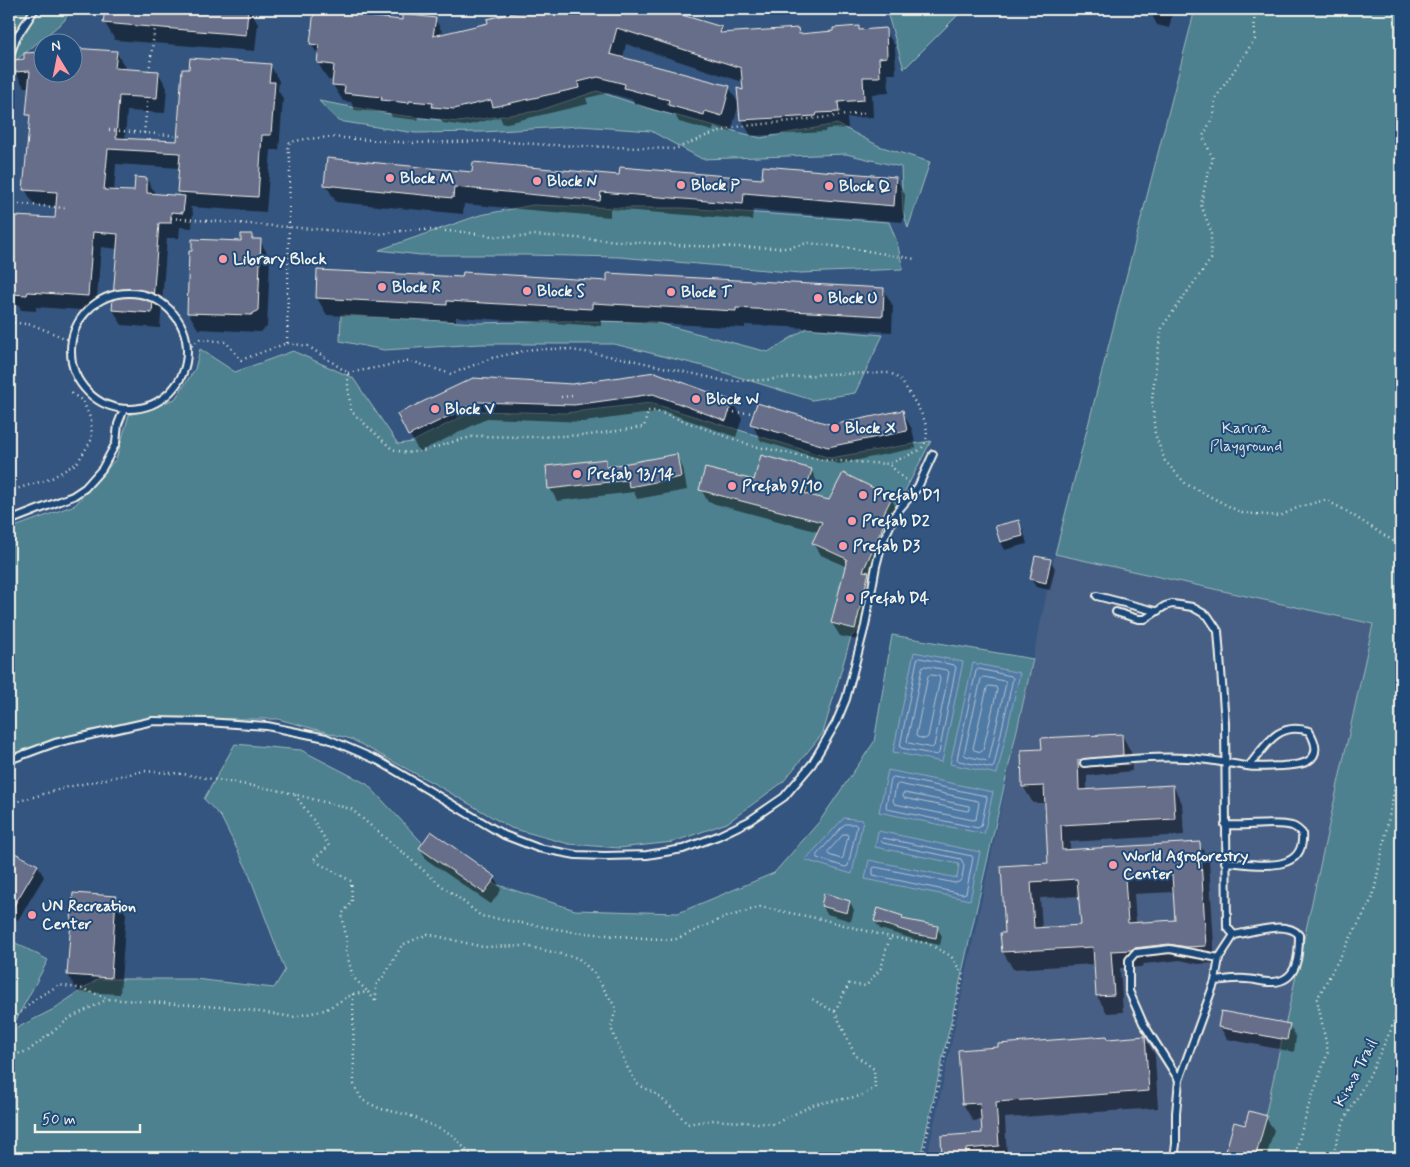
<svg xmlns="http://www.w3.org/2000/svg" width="1410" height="1167" viewBox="0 0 1410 1167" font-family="Mynerve,sans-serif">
<rect width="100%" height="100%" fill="#34557f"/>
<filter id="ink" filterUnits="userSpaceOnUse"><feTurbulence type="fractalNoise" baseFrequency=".02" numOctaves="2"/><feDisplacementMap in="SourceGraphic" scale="10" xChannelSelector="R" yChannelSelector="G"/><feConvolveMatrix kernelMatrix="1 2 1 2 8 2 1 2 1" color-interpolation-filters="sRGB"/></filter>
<g filter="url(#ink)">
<path fill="#475f84" d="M1055,554L1373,624L1256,1158H927Z"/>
<path fill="#4d818f" stroke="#a0b9bc" d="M9,9H71L64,21L9,66Z
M886,9H964L904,69Z
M1195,9H1401V1158H1256L1373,624L1055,554Z
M597,91L654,110L761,138L837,124L879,146L930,162L908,228L903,211L901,167L846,154L702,159L651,131L580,126L482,132L415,133L338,121L319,101L396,115L458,122L538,111Z
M533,205L621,208H683L889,222L897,242L903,269L800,273L619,257L526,255H420L379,250L480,215Z
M341,315L477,323L565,321L654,322L768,352L807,328L883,335L855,393L812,400L703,366L614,344H481L384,350L340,341Z
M200,349L235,372L293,351L353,378L398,444L412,442L473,411L565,413L651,403L830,458L931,441L882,535L872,572L860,627L851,637L823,733L783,782L727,823L673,842L619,848L569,844L511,828L433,783L351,739L278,719H152L9,757V529L75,505L116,459L129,415L175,399L195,369Z
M892,635L1033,659L920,1158H9V1032L52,1010L98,979H195L274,988L285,970L247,869L221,817L204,799L235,744L301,750L367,784L446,868L575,910L678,913L774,873L819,822L874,742Z
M14,942L48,960L15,1022L9,1019V953Z"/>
<path fill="#507aa5" stroke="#92aac0" d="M914,652L963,662L942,762L893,752Z
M973,663L1020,673L997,774L950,764Z
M888,770L993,792L984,834L879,812Z
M844,818L863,820L852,874L805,860Z
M878,831L980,852L970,900L865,879L869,860L957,878L959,864L875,847Z"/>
<path fill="#0007" fill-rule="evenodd" d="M106,9H249L258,24L255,51L115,40L105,23Z
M506,9H574L576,12L577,9L627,10L628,9H658L721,28L724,34L798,29L801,35L834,32L858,27L860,31L885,30L895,46L896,74H888L889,93L872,94L873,117L847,118L848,128L826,129L825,132L751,136L742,120L743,82L626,44L623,58L729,87L739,104L731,132L714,127L713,131L679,122L675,115L635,104L633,100L608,93L586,98L588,104L503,124L500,117L465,126L443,123L441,119L419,117L418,120L392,117L390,113L355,110L351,102L343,101L333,85L334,80H328L318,63L319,56L311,44L339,14L373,13L376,19L403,22L435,19L444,35L490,24L507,15Z
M1154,9H1171L1173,11L1169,28L1157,25L1153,17Z
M39,47H42V72H72L116,52L125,67V70L158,72L167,88L165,113L127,111L125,140L178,142L270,65L279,81L278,90L283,99L279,150H271L266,212L190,207L193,212L192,228L180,227L179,238H167L160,328L122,325L113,310L118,249L101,247L96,311L36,307V311L21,310L19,305H9V226L56,220L57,207L34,205L25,189L30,119L28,114L30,87H24L15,71L25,60L38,54ZM116,164L180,168L178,191L182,197L156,195L147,179L135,193L114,192Z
M473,173L763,180L896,178L905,195L903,222L753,210L752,220L610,209V217L464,204L463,214L336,202L326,185Z
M251,235L254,240L260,241L270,258L267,327L260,332L198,329L188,312Z
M319,271L464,278L883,289L893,306L892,332L745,325V328L601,320V326L456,317V321L327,315L317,298Z
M572,385L733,402L742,419L736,437L663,411L584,422L488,418L419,452L399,414Z
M902,412L912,429L916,448L839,464L761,441L752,424L832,426Z
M676,455L683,468L687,490L637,499L634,492L557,501L550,488L605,461L609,468Z
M811,470L818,483L814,498L830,502L891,498L898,511L888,532L891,537L872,579L876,586L862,641L840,636L832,623L847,567L821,555L814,543L819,532L708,502L701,489L755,482Z
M1018,521L1023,529L1027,544L1005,550L1001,542Z
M1050,560L1055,568L1050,590L1036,587L1031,579Z
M1122,735L1131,752L1132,771L1087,776V791L1173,786L1182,803L1184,835L1070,842V851L1199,844L1209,860L1215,963L1198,964L1180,960L1144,964L1141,967L1120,968L1123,1012L1107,1013L1097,996L1095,964L1013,969L1003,952L1006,934L1003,867L1049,864L1046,803H1033L1023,786L1043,751ZM1174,892L1176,921L1136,923L1134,894ZM1080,896L1082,926L1042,929L1040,898Z
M420,848L495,878L501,890L491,904L427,860Z
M9,851L38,866L44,877L18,920L9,915Z
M116,897L126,914L120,994L78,992L68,975Z
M850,902L854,910L851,921L827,914L822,906Z
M902,917L905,921L937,928L942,936L940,945L920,941L880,929L875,921Z
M1289,1025L1296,1037L1294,1052L1227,1039L1220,1027Z
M1145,1038L1155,1055L1158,1108L1005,1118L1007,1158H944L942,1137L983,1134L982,1120L973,1121L963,1104L1108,1040Z
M1266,1118L1274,1130L1266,1158H1231L1227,1151L1246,1126Z"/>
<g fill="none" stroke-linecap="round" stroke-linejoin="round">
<path stroke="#b2c1cd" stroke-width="1" d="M920,658L954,665L956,667L939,753L937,755L901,748L900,746L917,660Z
M925,666L947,670L949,672L934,746L932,748L909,743L907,741L922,668Z
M979,669L1011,676L1013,678L994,766L992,768L959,761L957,759L976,671Z
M931,675L939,676L940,679L928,737L925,739L917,737L916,735L928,676Z
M984,677L1004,681L1006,683L989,759L987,761L966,756L964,754L981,679Z
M989,686L996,687L997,690L983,750L981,752L974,750L973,748L987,688Z
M894,777L986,796L987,798L981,826L978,828L887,809L886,806L891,779Z
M899,784L978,801L979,803L976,819L973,820L895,804L893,801L896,786Z
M905,793L969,806L970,810L967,811L904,798L902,795Z
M845,824H855L857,826L848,866L845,867L817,858V855Z
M844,834H847L848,836L843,858L841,859L829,855L828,852Z
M883,838L972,856L973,858L966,893L963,894L873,875V868L875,867L955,883L959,882L962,878L964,865L961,859L883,843L881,841Z"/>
</g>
<path fill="#666e8a" stroke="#f4f1e8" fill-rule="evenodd" d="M105,9H248L246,35L103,23Z
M338,9L374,12L373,17L402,20V14L436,18L433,36L488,23L487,19L530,9H616L626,11L627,9H662L722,27L720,33L798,28L799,34L833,31V28L859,26V30L886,28L887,57L879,58L880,77H863L864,100L838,102L839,112L817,113L816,116L740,120L737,88L743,90L741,68L617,28L610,54L730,86L722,116L705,111L704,115L668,105L669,100L624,88L625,84L598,77L578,82L579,88L493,107L491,100L454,109L432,107L433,103L409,101V103L381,100L382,97L344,93L345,86L332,85L334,65L317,63L319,45L310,44L314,10L338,13Z
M72,48L117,51L115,68L159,71L157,98L119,96L116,138L177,141L182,69H189L190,58L271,64L269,82H275L271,135H262L258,197L177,192L180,153L108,149L104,190L134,191L135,177L147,178V193L185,196L183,213L171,212V223H159L152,313L112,310L118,234L93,232L88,296L28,292L27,295L11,294L12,290H9V225H13L14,216L55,218L57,192L23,190L30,115H26L30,71L14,72V60L24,59V53L42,52V72H72Z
M327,158L472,172L473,162L619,175L620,167L762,179L763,166L896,177L894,206L744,193L743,204L601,192L600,201L454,187L453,198L324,185Z
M241,234H252V239H261L258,310L251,315L187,313L189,251H192V239L241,241Z
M317,270L462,277L463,272L607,281V273L884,288L883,316L736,308V311L592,303V309L447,301V305L316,298Z
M655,372L733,401L726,421L653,394L574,405L478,402L408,436L397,414L473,378L572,384Z
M757,403L832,425L903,410L907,431L828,447L750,424Z
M677,454L681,477L629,487L628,480L548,489L546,466L606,459V467Z
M761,455L812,469L805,494L829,500L843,473L892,497L880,521L884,524L863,571L869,572L855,629L831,623L847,559L812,543L822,522L699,490L705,468L754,480Z
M1019,520L1023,536L1000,542L995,526Z
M1035,556L1051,559L1046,583L1030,579Z
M1122,734L1123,755L1078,760L1079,790L1173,785L1175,819L1061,825L1062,850L1200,842L1206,946L1187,947L1169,944L1134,948L1131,950L1111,951L1114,995L1096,996L1093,947L1002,952L1000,933H1005L1001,866L1048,863L1044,786L1022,787L1021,750L1042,749L1041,738ZM1172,875L1175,920L1128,923L1125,878ZM1077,879L1081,925L1034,928L1031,882Z
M431,831L496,877L484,893L419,848Z
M9,850L38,865L9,914Z
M73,893L116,896L111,978L67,975Z
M824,893L850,901L847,913L821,906Z
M878,908L903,916L902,919L938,926L936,938L914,934L874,921Z
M1221,1011L1290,1024L1287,1040L1218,1027Z
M1107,1036L1108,1039L1145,1036L1149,1091L996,1102L999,1146L966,1149V1158H942L941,1136L982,1133L980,1103L962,1104L958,1050L998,1047V1044Z
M1249,1111L1267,1116L1255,1158L1226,1151L1234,1122L1245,1125Z"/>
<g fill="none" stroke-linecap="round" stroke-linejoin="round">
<g stroke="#f4f1e8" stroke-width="10">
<path id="service" d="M9,58L16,38L35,9
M71 351a58 58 0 1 1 116 0a58 58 0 1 1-116 0Z
M9,521L73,496L85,488L102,469L116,443L118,424L124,409
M1097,596L1155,611
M1116,612L1138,619H1145L1165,606L1172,604L1180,605L1192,607L1208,616L1218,631L1225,723L1227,927L1234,935L1219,958L1215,981L1179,1080L1176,1113V1144L1174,1158
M9,760L55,743L153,721L206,722L267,726L326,738L379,761L504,835L538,848L576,855L605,856L647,855L683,849L718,836L749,821L784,797L812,764L836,723L846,699L865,626L876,566L882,543L896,513L918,487L933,454
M1084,763C1119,760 1153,756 1187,758C1207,759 1227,763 1247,766C1258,768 1271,766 1282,766C1290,765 1300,766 1308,761C1320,754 1315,741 1309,731C1278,721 1266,745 1249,766
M1225,825C1244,827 1276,821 1292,826C1296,827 1299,830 1302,833C1306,877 1251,863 1225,862
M1215,981C1225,980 1235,978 1246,979C1255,979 1264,983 1273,982C1298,981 1299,955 1299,935C1287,920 1252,932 1234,935
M1179,1080L1143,1023L1129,991V960L1135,953L1170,949L1219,958"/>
</g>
<path stroke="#f4f1e8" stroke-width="2.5" stroke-dasharray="1 4" stroke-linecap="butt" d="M1254,9L1255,39L1215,99L1214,115L1203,136L1213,159L1207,176L1201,205L1211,231V259L1162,327L1157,357L1152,400L1155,434L1165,461L1186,484L1242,513L1280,516L1299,507L1325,500L1343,509L1401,546
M149,71L155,27
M109,130L181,136
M144,133L148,98
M9,203L65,208
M171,218L380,234L416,229L462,232L492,236L521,237L534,235L691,246L787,248L808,243L850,248L915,259
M9,322L33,325L72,341
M12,323L14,298
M287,343L290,159L288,148L290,142L306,139L331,137L411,143L494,141L550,145L675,149L706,136L736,127L865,113
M188,349L200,339L226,342L241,360L287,343L308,346L348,373V387L351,411L392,449L406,453L423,451L459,440L476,436L531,437L589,435L644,427L648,411H656L753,446L822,460L889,464L902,477L909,482
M348,373L411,361L451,374L492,358L533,349H564L592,353L631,360L726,381L764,380L826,374L890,373C902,379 906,388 913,399C922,414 935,434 920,450L889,464
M561,397L573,396
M729,412L754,413
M9,491L50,479L77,463L92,439L91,420L83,401L71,393
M295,795L314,821L329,846L313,860L351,881L352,902L342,914L347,943L346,951L353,977L368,992
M9,804L68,787L144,771L183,774L282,791L351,809L442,886L455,895L481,916L574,932L630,937L674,940L721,919L760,907L821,919L890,937L927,943L951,956L963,975L922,1158
M353,994L354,1084L362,1100L381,1109L409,1115L451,1134L474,1158
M835,1011L849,984L866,986L881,968L890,937
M9,1022L37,998L59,985L84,989L108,999L233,1008L293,1017L325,1010L353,994L368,992L376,1002V985L384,976L402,945L428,934L483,947L526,946L578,958L593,972L616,1008L611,1028L626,1065L637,1084L656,1094L678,1113L687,1124L711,1120L774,1124L815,1104L861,1096L875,1088L874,1069L855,1055L835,1012L812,999
M9,1056L28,1051L70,1018L108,999
M1294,1158L1307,1111L1328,1052L1317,999L1373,897L1401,757
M1331,1158L1344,1121L1369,1076L1391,1030L1401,998"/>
<use href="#service" stroke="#1f4a7a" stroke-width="6"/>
</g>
</g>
<g fill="#ff9aa2" stroke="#1f4a7a" stroke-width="2">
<circle cx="390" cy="178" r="5"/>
<circle cx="537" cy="181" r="5"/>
<circle cx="681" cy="185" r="5"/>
<circle cx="829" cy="186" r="5"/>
<circle cx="223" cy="259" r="5"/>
<circle cx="382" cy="287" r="5"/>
<circle cx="527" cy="291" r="5"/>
<circle cx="671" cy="292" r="5"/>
<circle cx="818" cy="298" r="5"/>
<circle cx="696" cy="399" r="5"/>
<circle cx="435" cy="409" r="5"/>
<circle cx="835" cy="428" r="5"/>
<circle cx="577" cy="474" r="5"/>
<circle cx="732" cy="486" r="5"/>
<circle cx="863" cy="495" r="5"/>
<circle cx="852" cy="521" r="5"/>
<circle cx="843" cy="546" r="5"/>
<circle cx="850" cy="598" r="5"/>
<circle cx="1113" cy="865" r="5"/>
<circle cx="32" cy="915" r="5"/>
</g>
<g text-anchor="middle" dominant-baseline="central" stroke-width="4" stroke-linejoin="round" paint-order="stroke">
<g font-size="16" font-weight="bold" fill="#f4f1e8" stroke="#1f4a7a" text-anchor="start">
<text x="400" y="178">Block M</text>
<text x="547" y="181">Block N</text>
<text x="691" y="185">Block P</text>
<text x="839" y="186">Block Q</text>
<text x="233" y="259">Library Block</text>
<text x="392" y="287">Block R</text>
<text x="537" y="291">Block S</text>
<text x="681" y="292">Block T</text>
<text x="828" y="298">Block U</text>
<text x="706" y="399">Block W</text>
<text x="445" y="409">Block V</text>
<text x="845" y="428">Block X</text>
<text x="587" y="474">Prefab 13/14</text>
<text x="742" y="486">Prefab 9/10</text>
<text x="873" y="495">Prefab D1</text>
<text x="862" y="521">Prefab D2</text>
<text x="853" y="546">Prefab D3</text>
<text x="860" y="598">Prefab D4</text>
<text x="1123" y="856">World Agroforestry<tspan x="1123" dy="18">Center</tspan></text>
<text x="42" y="906">UN Recreation<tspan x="42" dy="18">Center</tspan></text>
</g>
<g font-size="16" fill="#dbe0db" stroke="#1f4a7a">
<text x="1246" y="428">Karura<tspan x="1246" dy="18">Playground</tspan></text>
</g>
<g font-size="16" fill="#f4f1e8" stroke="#1f4a7a">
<text transform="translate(1356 1073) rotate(-62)">Kima Trail</text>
</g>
</g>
<rect width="1410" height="1167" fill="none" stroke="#1f4a7a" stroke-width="30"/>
<rect x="15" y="15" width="1380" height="1137" fill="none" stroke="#f4f1e8" stroke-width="2" filter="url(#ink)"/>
<g transform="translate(58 58) rotate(350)"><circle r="24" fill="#1f4a7a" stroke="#748da6"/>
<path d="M0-4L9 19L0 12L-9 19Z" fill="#ff9aa2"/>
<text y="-8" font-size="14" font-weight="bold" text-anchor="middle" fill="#f4f1e8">N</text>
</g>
<path d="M35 1124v8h105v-8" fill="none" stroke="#f4f1e8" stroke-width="2.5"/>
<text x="42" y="1124" font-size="15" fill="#f4f1e8" stroke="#1f4a7a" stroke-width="4" paint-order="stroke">50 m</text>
</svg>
